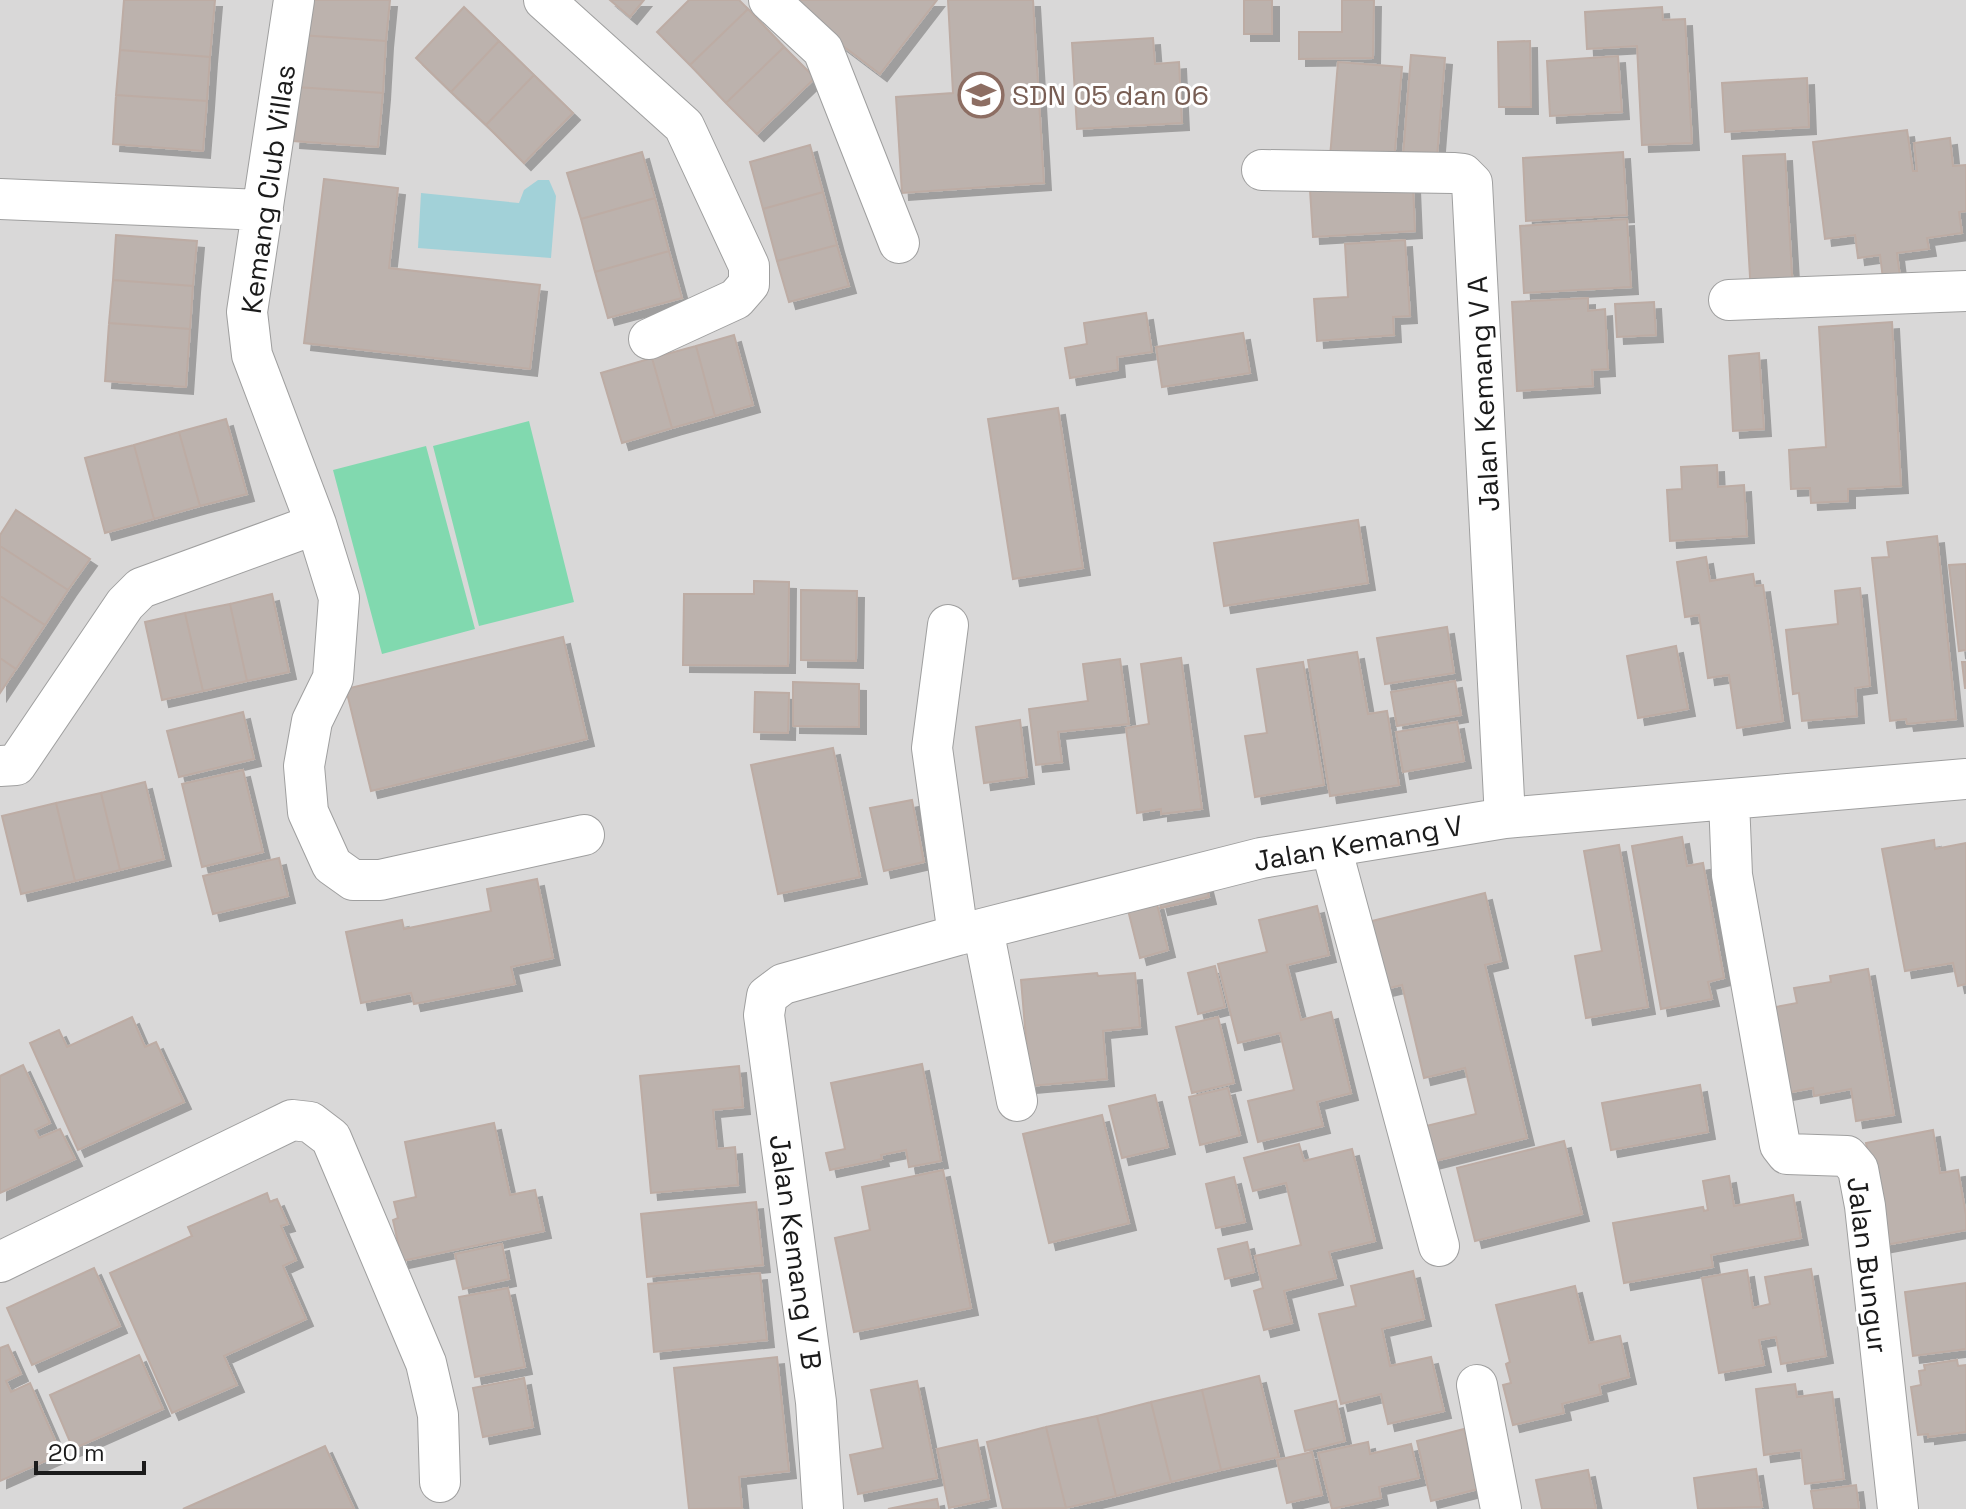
<svg xmlns="http://www.w3.org/2000/svg" width="1966" height="1509" viewBox="0 0 1966 1509" font-family="'Space Grotesk',sans-serif">
<defs>
<filter id="shadow"><feDropShadow dx="7" dy="7" stdDeviation="0" flood-color="#0004"/></filter>
</defs>
<rect width="100%" height="100%" fill="#ece7e0"/>
<path fill="#d9d8d8" d="M0,0H1966V1509H0Z"/>
<path fill="#81d9af" d="M529,421L574,602L479,626L433,446Z
M426,446L475,629L382,654L333,470Z"/>
<path fill="#a2d1d8" d="M538,180H549L556,196L551,258L418,248L421,193L519,203L524,190Z"/>
<path fill="#bcb2ad" stroke="#bdaca4" stroke-width="2" filter="url(#shadow)" d="M124,0H215L210,57L120,50Z
M303,0H390L386,41L300,35Z
M610,0H644L630,17Z
M689,0H739L748,9L690,65L657,32Z
M782,0H937L880,74Z
M948,0H1033L1044,183L902,193L896,97L953,93Z
M1244,0H1272V34H1244Z
M1342,0H1374L1373,58L1299,59V32H1342Z
M464,7L499,41L451,92L416,58Z
M1662,7L1663,20L1685,19L1692,143L1642,145L1637,46L1587,49L1585,12Z
M748,9L784,47L726,103L690,65Z
M300,35L386,41L383,93L296,87Z
M1153,38L1155,64L1179,62L1182,123L1077,129L1072,43Z
M499,41L534,75L486,125L451,92Z
M1530,41L1531,107H1499L1498,42Z
M784,47L815,78L757,134L726,103Z
M120,50L210,57L207,101L116,95Z
M1411,55L1445,58L1437,157L1403,155Z
M1618,56L1622,112L1550,116L1547,61Z
M1338,62L1402,67L1394,162L1330,157Z
M534,75L573,113L524,163L486,125Z
M1807,78L1809,127L1725,132L1722,83Z
M296,87L383,93L378,147L293,141Z
M116,95L207,101L203,151L113,144Z
M1907,130L1913,171H1917L1914,143L1950,138L1953,166L1966,165V211L1959,212L1962,233L1927,238L1929,249L1897,253L1900,277L1883,279L1880,255L1858,258L1855,235L1825,239L1813,142Z
M810,145L823,192L763,209L750,162Z
M642,152L655,198L581,219L567,173Z
M1623,152L1627,215L1526,221L1523,158Z
M1785,154L1793,291L1751,294L1743,156Z
M324,179L398,188L389,268L540,285L530,369L304,343Z
M1413,184L1415,231L1313,237L1310,190Z
M823,192L837,245L777,261L763,209Z
M655,198L669,251L595,272L581,219Z
M1627,219L1631,287L1524,293L1520,226Z
M116,235L197,241L193,286L113,280Z
M1405,240L1410,316L1393,317L1394,335L1317,341L1314,299L1348,297L1345,244Z
M837,245L849,286L789,302L777,261Z
M669,251L682,298L608,318L595,272Z
M113,280L193,286L190,329L109,323Z
M1588,298V311L1605,309L1608,369L1592,370L1593,386L1517,391L1512,302Z
M1654,302L1656,335L1617,337L1615,304Z
M1146,313L1152,352L1117,357L1118,370L1070,378L1065,348L1087,344L1084,323Z
M1892,322L1901,486L1848,489V501L1811,503L1810,488L1791,489L1789,450L1826,447L1819,327Z
M109,323L190,329L186,387L105,381Z
M1243,333L1250,373L1162,387L1156,347Z
M734,335L753,405L715,416L696,346Z
M696,346L715,416L672,428L652,358Z
M1759,353L1764,429L1733,431L1729,356Z
M652,358L672,428L622,443L601,373Z
M1058,408L1083,568L1013,579L988,419Z
M226,419L247,494L200,506L179,432Z
M179,432L200,506L154,519L134,445Z
M134,445L154,519L105,533L85,458Z
M1717,465L1718,487L1744,485L1747,536L1670,541L1667,490L1682,489L1681,467Z
M16,510L90,559L68,590L0,546V535Z
M1358,520L1368,583L1224,606L1214,543Z
M1937,536L1956,719L1907,724L1906,719L1890,721L1872,558L1889,557L1887,542Z
M0,546L68,590L45,625L0,596Z
M1706,557L1710,581L1753,574L1755,586L1763,585L1783,721L1737,728L1729,675L1708,678L1699,615L1685,617L1677,562Z
M1966,564V650L1959,651L1949,565Z
M754,581L789,582L788,666L683,665L684,594H754Z
M1860,588L1870,686L1855,688L1857,716L1802,721L1799,693L1793,694L1786,630L1838,624L1835,591Z
M801,590L857,591L856,661L801,660Z
M272,594L289,672L247,681L230,604Z
M0,596L45,625L16,669L0,658Z
M230,604L247,681L203,691L185,613Z
M185,613L203,691L162,700L145,622Z
M1447,627L1454,673L1385,684L1377,638Z
M563,637L587,739L371,791L346,689Z
M1676,646L1688,709L1638,718L1627,656Z
M1357,652L1368,714L1387,711L1399,785L1330,796L1308,660Z
M0,658L16,669L0,693Z
M1181,658L1202,809L1161,814V809L1137,813L1126,728L1149,724L1141,664Z
M1120,659L1129,724L1058,732L1062,762L1036,765L1029,709L1088,701L1083,664Z
M1303,662L1324,785L1255,797L1245,736L1267,733L1257,669Z
M1962,662H1966V688H1965Z
M1455,681L1461,715L1397,726L1391,692Z
M793,682L859,684V727L793,726Z
M755,692L789,693L788,733L754,732Z
M243,712L254,759L179,777L167,731Z
M1020,720L1027,777L984,783L976,727Z
M1457,722L1464,761L1403,772L1396,732Z
M833,748L860,877L778,894L751,765Z
M243,770L263,852L202,867L182,784Z
M145,782L164,859L120,870L101,793Z
M101,793L120,870L75,881L56,803Z
M912,800L924,862L884,871L870,808Z
M56,803L75,881L21,894L2,816Z
M1682,837L1687,866L1703,863L1724,978L1708,982L1712,999L1661,1009L1632,846Z
M1934,840L1935,849L1966,843V984L1958,986L1953,963L1905,971L1882,849Z
M1619,845L1648,1007L1586,1018L1575,956L1602,951L1584,851Z
M279,858L288,896L213,914L203,876Z
M1204,877L1209,897L1161,908L1156,889Z
M537,879L553,958L511,967L515,984L414,1004L411,993L361,1003L346,932L402,920L404,929L491,911L487,889Z
M1485,893L1501,961L1485,965L1527,1138L1427,1163L1418,1128L1476,1114L1465,1068L1424,1078L1402,985L1377,991L1360,924Z
M1156,900L1168,950L1140,958L1127,906Z
M1317,906L1329,955L1287,965L1301,1020L1331,1012L1351,1093L1317,1102L1323,1126L1258,1142L1248,1101L1294,1090L1280,1033L1238,1043L1218,964L1267,952L1259,920Z
M1215,966L1225,1007L1198,1014L1188,973Z
M1868,969L1894,1115L1856,1121L1851,1089L1814,1096L1813,1088L1780,1094L1765,1009L1797,1003L1794,988L1831,982L1830,976Z
M1097,973L1098,976L1135,973L1140,1027L1103,1031L1107,1079L1030,1086L1021,980Z
M132,1017L145,1047L156,1042L184,1102L78,1150L30,1043L59,1030L67,1047Z
M1218,1017L1234,1083L1192,1093L1176,1027Z
M922,1064L941,1161L909,1167L906,1150L881,1155L882,1159L830,1170L826,1153L845,1149L831,1083Z
M23,1065L50,1123L35,1130L39,1138L60,1129L75,1159L0,1193V1076Z
M739,1066L743,1107L713,1110L717,1149L735,1147L738,1185L651,1193L640,1076Z
M1700,1085L1708,1132L1611,1150L1602,1103Z
M1228,1088L1240,1135L1200,1145L1189,1097Z
M1155,1095L1168,1147L1122,1158L1109,1106Z
M1102,1115L1129,1223L1049,1243L1023,1134Z
M494,1123L510,1195L535,1190L544,1231L402,1261L393,1220L398,1218L394,1202L416,1197L405,1142Z
M1933,1130L1940,1173L1958,1170L1966,1215V1230L1880,1246L1874,1185L1866,1143Z
M1564,1141L1582,1214L1475,1241L1457,1168Z
M1299,1144L1304,1161L1352,1149L1375,1241L1329,1252L1336,1278L1284,1291L1292,1323L1264,1330L1254,1291L1263,1288L1255,1256L1301,1245L1286,1183L1253,1191L1244,1158Z
M943,1170L971,1308L854,1332L835,1238L870,1230L862,1187Z
M1729,1176L1734,1206L1793,1195L1801,1238L1711,1255L1713,1267L1624,1283L1613,1223L1703,1207L1704,1211L1708,1210L1703,1181Z
M1234,1177L1245,1222L1216,1228L1206,1184Z
M267,1193L270,1202L277,1199L288,1224L281,1226L296,1260L283,1266L306,1319L224,1356L237,1385L172,1413L110,1273L192,1236L188,1227Z
M756,1202L763,1265L647,1277L641,1214Z
M1247,1242L1254,1272L1225,1279L1218,1249Z
M502,1244L509,1279L463,1289L455,1254Z
M94,1268L120,1326L32,1365L7,1308Z
M1811,1269L1826,1356L1781,1364L1776,1337L1759,1340L1764,1365L1719,1373L1702,1278L1747,1270L1753,1308L1770,1304L1765,1277Z
M1413,1271L1424,1319L1382,1329L1390,1366L1431,1357L1444,1411L1388,1424L1381,1394L1341,1404L1319,1314L1356,1306L1351,1286Z
M760,1273L767,1340L654,1352L648,1284Z
M1966,1283V1349L1913,1356L1905,1292Z
M1575,1286L1589,1343L1620,1336L1629,1377L1599,1385L1601,1394L1562,1404L1564,1413L1513,1425L1503,1385L1511,1383L1506,1364L1510,1362L1496,1305Z
M508,1288L525,1367L475,1377L459,1297Z
M8,1345L21,1374L6,1381L11,1392L30,1383L61,1454L0,1481V1348Z
M139,1355L163,1409L73,1449L50,1395Z
M777,1357L789,1471L739,1477L742,1508L689,1509L674,1368Z
M1957,1360L1958,1366L1966,1365V1432L1928,1437V1434L1918,1435L1911,1387L1921,1385L1919,1371L1925,1370L1924,1365Z
M1259,1376L1279,1457L1221,1470L1202,1390Z
M524,1378L533,1427L483,1437L473,1388Z
M917,1381L937,1478L858,1494L850,1455L883,1448L871,1390Z
M1795,1384L1797,1397L1832,1392L1844,1479L1805,1484L1801,1450L1764,1455L1756,1389Z
M1202,1390L1221,1470L1171,1482L1151,1402Z
M1336,1401L1345,1441L1305,1451L1295,1411Z
M1151,1402L1171,1482L1116,1496L1097,1416Z
M1097,1416L1116,1496L1066,1508L1046,1427Z
M1046,1427L1066,1508L1003,1509L987,1442Z
M1464,1429L1478,1489L1431,1501L1417,1441Z
M977,1440L989,1499L949,1508L937,1449Z
M1368,1442L1370,1454L1411,1444L1419,1478L1379,1487L1381,1498L1332,1509L1318,1453Z
M325,1446L354,1509H183Z
M1312,1452L1322,1495L1287,1503L1277,1460Z
M1756,1469L1762,1507L1698,1509L1694,1478Z
M1588,1470L1596,1509H1542L1536,1480Z
M1856,1485L1859,1509H1814L1811,1491Z
M937,1499L939,1509H888Z"/>
<g fill="none" stroke-linecap="round" stroke-linejoin="round">
<g stroke="#9f9f9f" stroke-width="42">
<path id="minor" d="M544,0L684,126L749,266V284L736,299L649,339
M769,0L823,50L899,243
M1262,170L1453,173L1463,174L1472,183L1505,818
M0,199L263,210
M1729,300L1966,291
M316,524L339,598L333,678L312,721L304,766L308,812L332,865L353,880H380L584,835
M948,625L932,748L958,935
M0,766L16,765L125,604L141,588L316,524L252,355L247,312L294,0
M1729,800L1732,875L1780,1145L1787,1154L1847,1156L1858,1169L1865,1206L1898,1509
M1331,847L1439,1246
M983,929L1017,1101
M0,1262L292,1120L310,1122L331,1138L426,1363L438,1415L440,1482
M1477,1385L1501,1509
M823,1509L816,1402L764,1015L767,996L783,984L958,935L1261,858L1505,818L1966,779"/>
</g>
<use href="#minor" stroke="#fff" stroke-width="40"/>
</g>
<defs>
<g id="school-ring" transform="scale(2.3)"><circle r="9.5" fill="#fff" stroke="#8d6e63" stroke-width="1.5"/><path d="M0-5L7-2L0 1L-7-2ZM-4 1L0 2.5L4 1V4Q0 6-4 4Z" fill="#8d6e63"/></g>
</defs>
<g fill-rule="evenodd">
<use href="#school-ring" x="981" y="95"/>
</g>
<g text-anchor="middle" dominant-baseline="central" stroke-width="6" stroke-linejoin="round" paint-order="stroke">
<g font-size="28" fill="#785e54" stroke="#fff" text-anchor="start">
<text x="1012" y="95">SDN 05 dan 06</text>
</g>
<g font-size="28" fill="#1b1b1b" stroke="#fff">
<text transform="translate(268 189) rotate(-82)">Kemang Club Villas</text>
<text transform="translate(1483 394) rotate(-93)">Jalan Kemang V A</text>
<text transform="translate(1358 843) rotate(-10)">Jalan Kemang V</text>
<text transform="translate(796 1252) rotate(82)">Jalan Kemang V B</text>
<text transform="translate(1868 1265) rotate(83)">Jalan Bungur</text>
</g>
</g>
<path d="M36 1461v12h108v-12" fill="none" stroke="#1b1b1b" stroke-width="4"/>
<text x="48" y="1461" font-size="24" fill="#1b1b1b" stroke="#ffffff" stroke-width="6" paint-order="stroke">20 m</text>
</svg>
